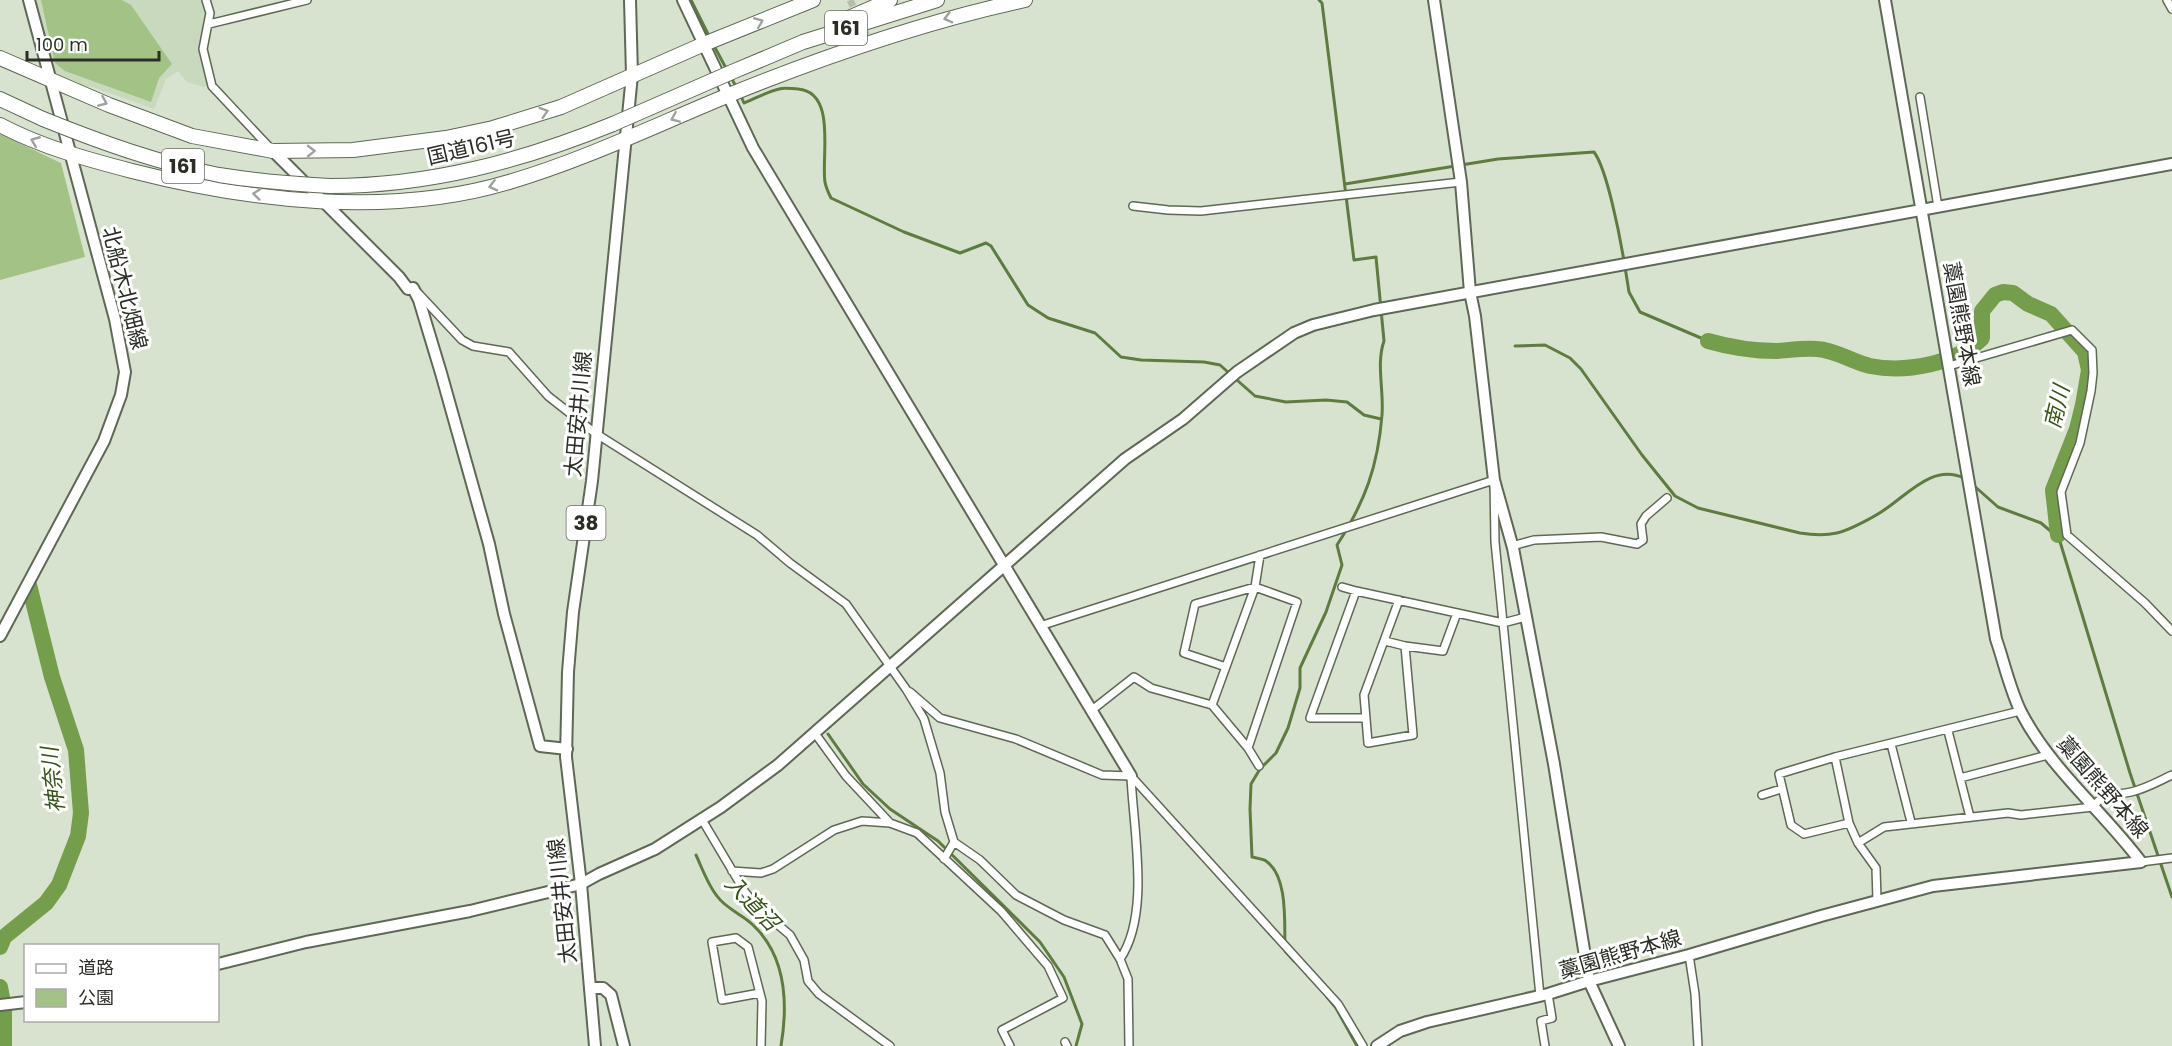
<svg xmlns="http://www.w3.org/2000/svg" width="2172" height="1046" viewBox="0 0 2172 1046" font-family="Poppins,'Noto Sans JP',sans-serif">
<rect width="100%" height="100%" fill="#d8e3cf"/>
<path fill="#c9d9bd" d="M34,0H200L206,9V22L201,43L209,84L204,87L187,82L178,71L166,79L154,109L90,86L83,89L57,78L44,39Z"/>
<path fill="#a2c385" d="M41,0H122L131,5L172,64L159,78L151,102L65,71L55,63Z
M0,134L61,163L85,257L0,280Z"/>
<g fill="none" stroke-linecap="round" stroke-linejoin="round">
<path stroke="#5e7c40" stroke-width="3" d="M691,0L710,38
M713,44L727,70
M730,76L737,88
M740,94L744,103C756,98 767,92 779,89C785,87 792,89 798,89C837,92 821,157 825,182C826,188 830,196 831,198L904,232L960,253L986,243L991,246L1028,305L1048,318L1095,333L1121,357L1141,360L1204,362L1220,365L1255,396L1286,402L1326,400L1347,402L1364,415L1381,419
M1345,184L1498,159L1594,152C1607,169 1620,237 1624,261
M1625,267L1629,292L1640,312L1708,341
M1515,346L1545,345L1570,358L1581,369L1642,455L1675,496L1698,508L1800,533C1812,535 1824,536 1837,533C1850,530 1876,516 1887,508C1910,492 1934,464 1964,478
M1972,484L1998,507L2041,523L2054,534L2058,535L2130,773L2172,897
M828,734L863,784L890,809L938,841L1040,942L1064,977L1082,1024L1076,1046
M696,855C702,868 708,885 717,896C726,909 742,914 753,925C786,956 788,1004 781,1046
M1294,961L1285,951C1284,926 1289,877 1266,861C1263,859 1256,858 1252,857L1250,809L1251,784L1260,769L1276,753L1288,728L1300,688V668L1326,612L1342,565L1337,545C1365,502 1378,466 1382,415C1384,390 1376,364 1384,341L1376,257L1354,260L1322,3L1319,0
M1327,997L1336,1008L1357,1046"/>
<path stroke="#749e4b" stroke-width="16" d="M1708,341C1729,347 1754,351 1776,351C1790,350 1804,348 1817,349C1836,350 1852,362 1870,366C1906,373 1956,364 1982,338V311L1995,295L2003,292L2013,293L2028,304L2051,314L2085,352L2089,370L2083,405L2077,429L2053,490L2058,535
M0,947L4,937L46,903L59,885L78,836L81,813L76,750L52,677L29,585
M0,987L4,1008V1046"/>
<path stroke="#b5bfad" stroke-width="7" stroke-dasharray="7 3.5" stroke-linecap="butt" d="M850,0L870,42"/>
<g stroke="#5e6856" stroke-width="10">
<path id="street" d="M206,0L210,13L203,49L212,86L271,149
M2167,0L2172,9
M209,24L307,0
M1920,97L1938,207
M1133,206L1168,210L1201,211L1461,182
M418,293L462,340L473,346L509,352L548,396L595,433L757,535L790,563L846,604L906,689L924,719L940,773L945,812L954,842L980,860L1016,895L1064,920L1105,935L1120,959L1128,979L1129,1046
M1949,366L2072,330L2092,350L2093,373L2091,391L2080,443L2061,492L2067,535L2145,603L2172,631
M1512,546L1534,540L1601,537L1637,544L1643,540L1641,524L1646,516L1667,498
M1342,587L1356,591
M1399,600L1364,695L1368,743L1413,735L1405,646
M1040,626L1494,480L1495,542L1540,996
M1385,641L1405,646L1443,651L1457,613
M1226,667L1184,653L1195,604L1255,587L1297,602L1248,748
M910,692L940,718L1016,739L1102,775L1131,776L1338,1004L1363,1046
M1212,705L1255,587L1260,555
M1092,710L1134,677L1151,688L1212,705L1248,748L1259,766
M1366,718H1310L1356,591L1503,623L1526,617
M1948,731L1970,817
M814,732L846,776L890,823
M1891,744L1911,822
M1835,757L1849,823L1858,843L1876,868L1877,900
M1960,778L2048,755
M1762,795L1781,789
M701,818L745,892L757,907L790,935L804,960L808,981L819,994L890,1046
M1849,823L1804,834L1791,825L1779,774L1835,757L2020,711
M1858,843L1884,827L2008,813L2021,815L2093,807C2105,791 2114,796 2131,792C2145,789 2159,781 2172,775
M944,859L954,842
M2141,862L2172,858
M732,871L761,873L773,869L834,830L862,821L890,823L917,833L1001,911L1048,966L1063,998L1002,1030L1010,1046
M1689,955L1695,994L1698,1046
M1120,959C1151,914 1133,829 1131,776
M760,993L722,1000L712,942L736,938L748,947L762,1001L761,1046
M1065,1042L1067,1046
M1545,1046L1541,1021L1552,1018L1548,994"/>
</g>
<g stroke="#5e6856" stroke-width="14">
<path id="secondary" d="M683,0L753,148L1131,776
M1434,0L1461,182L1470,292L1475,316L1494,480L1513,548L1554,764L1589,981L1619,1046
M1885,0L1996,639C2004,662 2010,690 2021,712C2051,770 2103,811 2141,862
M273,151L399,277L408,289L413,288L419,300L441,373L489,544L504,614L540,746L567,749
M0,636L104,441L121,395L125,372L115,319L29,0
M218,964L306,942L470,911L581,884L599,874L655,849L721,807L778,765L1125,459L1183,419L1237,372L1294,333L1313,325L1374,310L2172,164
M590,988H603L611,995L624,1046
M0,1005L26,1002
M1377,1046L1400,1031L1427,1022L1548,994L1589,981L1689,955L1821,916L1933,886L2141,862"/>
</g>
<g stroke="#5e6856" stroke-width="14">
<path id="primary" d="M595,1046L581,884L566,757L568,672L573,612L592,481L632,75L630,0"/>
</g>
<g stroke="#5e6856" stroke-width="16">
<path id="highway" d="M844,20L890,0
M0,58L109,105L192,136L273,151L353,150L446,138L493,128L561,107L704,44L813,0
M732,72L803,42L937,0
M0,99L43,119
M0,125C42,147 86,159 132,171C249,201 390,218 509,182C584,160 656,125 729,95C825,56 923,22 1025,0
M330,186C429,186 522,161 613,124"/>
</g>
<use href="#street" stroke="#fff" stroke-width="7"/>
<use href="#secondary" stroke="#fff" stroke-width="10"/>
<use href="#primary" stroke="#fff" stroke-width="10"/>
<use href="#highway" stroke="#fff" stroke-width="14"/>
<g stroke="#5e6856" stroke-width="16" stroke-linecap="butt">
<path id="highway-bridge" d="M43,119C100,142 158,163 219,175C256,181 293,184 330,186
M613,124L732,72"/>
</g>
<use href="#highway-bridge" stroke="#fff" stroke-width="14"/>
</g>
<defs><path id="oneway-chevron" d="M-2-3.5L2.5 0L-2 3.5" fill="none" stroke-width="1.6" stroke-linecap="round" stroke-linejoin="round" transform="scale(1.5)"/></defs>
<g stroke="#9fa19d">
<use href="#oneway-chevron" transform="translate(948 18) rotate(165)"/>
<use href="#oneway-chevron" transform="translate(759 22) rotate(-22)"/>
<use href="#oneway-chevron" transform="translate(103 102) rotate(24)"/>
<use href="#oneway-chevron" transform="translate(544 112) rotate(-17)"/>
<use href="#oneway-chevron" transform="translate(675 118) rotate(157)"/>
<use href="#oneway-chevron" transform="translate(35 141) rotate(-158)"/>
<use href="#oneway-chevron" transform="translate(311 151) rotate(-1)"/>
<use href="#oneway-chevron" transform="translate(493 186) rotate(166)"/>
<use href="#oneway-chevron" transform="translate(257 194) rotate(-174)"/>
</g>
<g text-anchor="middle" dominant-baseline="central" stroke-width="6" stroke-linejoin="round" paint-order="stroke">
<g fill="#fff" stroke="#6a6d67" stroke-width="1.5">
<rect x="825" y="11" width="42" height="34" rx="4.5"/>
<rect x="162" y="149" width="42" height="34" rx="4.5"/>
<rect x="566.5" y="506" width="39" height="34" rx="4.5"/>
</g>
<g font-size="20" font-weight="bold" fill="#2a2e26">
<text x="846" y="28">161</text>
<text x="183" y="166">161</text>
<text x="586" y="523">38</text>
</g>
<g font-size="21" fill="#2a2e26" stroke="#fff">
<text transform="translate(471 147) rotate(-13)">国道161号</text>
<text transform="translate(125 288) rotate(76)">北船木北畑線</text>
<text transform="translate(1962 324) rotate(80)">藁園熊野本線</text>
<text transform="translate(578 414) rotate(-85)">太田安井川線</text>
<text transform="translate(2103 787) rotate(49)">藁園熊野本線</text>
<text transform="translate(562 901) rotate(-96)">太田安井川線</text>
<text transform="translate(1620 954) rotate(-16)">藁園熊野本線</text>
</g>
<g font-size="22" font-style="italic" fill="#38541a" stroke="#fff">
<text transform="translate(2057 407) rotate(-77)">南川</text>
<text transform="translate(53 780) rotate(-96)">神奈川</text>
<text transform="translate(752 903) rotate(46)">入道沼</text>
</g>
</g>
<rect x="24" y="944" width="195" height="78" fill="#ffffff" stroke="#aaaba8" stroke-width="1.5"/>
<rect x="36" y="964" width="30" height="9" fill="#ffffff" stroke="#aaaba8" stroke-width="1.5"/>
<text x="78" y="974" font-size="18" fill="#2a2e26">道路</text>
<rect x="36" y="989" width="30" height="18" fill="#a2c385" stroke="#aaaba8" stroke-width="1.5"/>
<text x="78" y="1004" font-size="18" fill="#2a2e26">公園</text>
<path d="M27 51v9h132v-9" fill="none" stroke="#2a2e26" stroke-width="3"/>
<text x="36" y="51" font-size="18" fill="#2a2e26" stroke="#ffffff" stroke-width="4.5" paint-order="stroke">100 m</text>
</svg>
